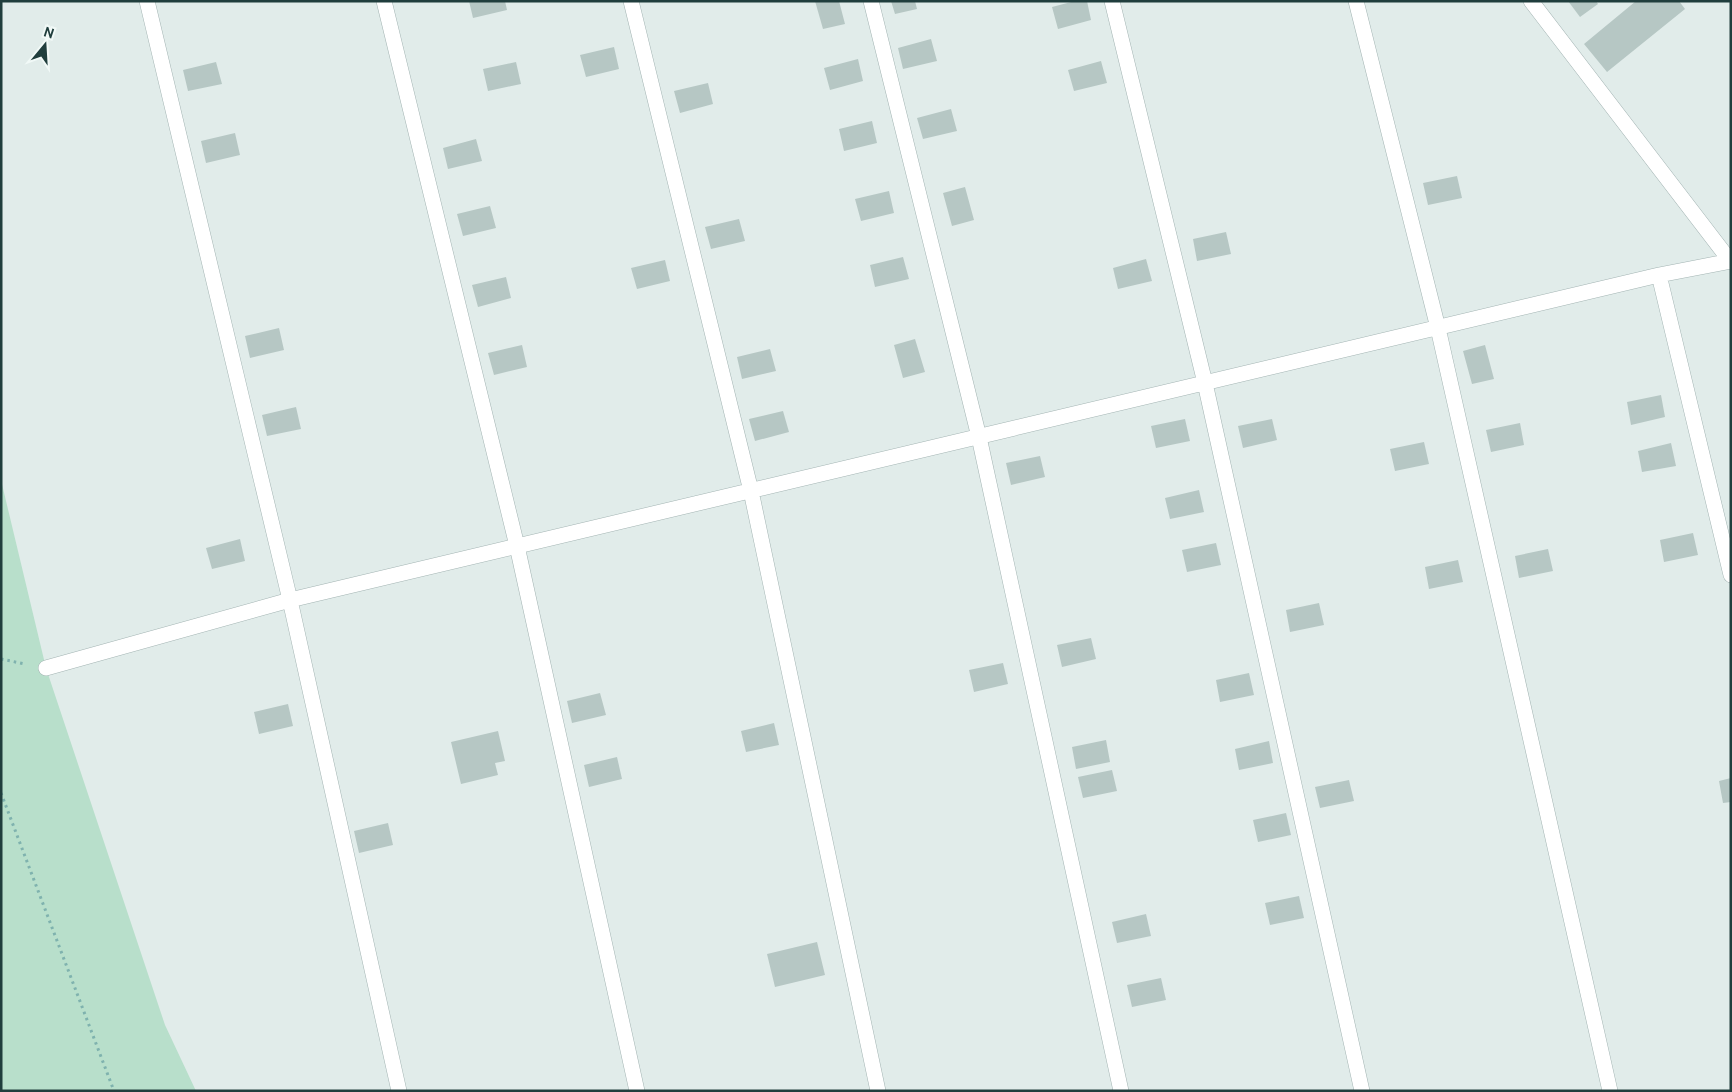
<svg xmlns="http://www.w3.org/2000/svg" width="1732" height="1092" viewBox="0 0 1732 1092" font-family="Cabin,sans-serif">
<rect width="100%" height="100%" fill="#e1ecea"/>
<path fill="#b8dfcb" d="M1,480L46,668L165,1025L196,1091H1Z"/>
<path fill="#b6c7c4" d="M469,1H505L507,10L473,18Z
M815,1H839L845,24L823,29Z
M891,1H915L917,9L895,14Z
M1075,1H1087L1091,20L1058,29L1052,7Z
M1568,1H1596L1598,4L1580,17Z
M1636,1H1679L1685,9L1607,72L1584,44Z
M931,39L937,61L903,69L898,48Z
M614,47L619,69L586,77L580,55Z
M858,59L863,81L830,90L824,68Z
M1101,61L1107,83L1074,91L1068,70Z
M216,62L222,84L188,91L183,70Z
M516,62L521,84L488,91L483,69Z
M708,83L713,104L680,113L674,91Z
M951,109L957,131L923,139L917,118Z
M872,121L877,143L844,151L839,129Z
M235,133L240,155L206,163L201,141Z
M476,139L482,161L448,169L443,148Z
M1457,176L1462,198L1428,205L1423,183Z
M965,187L974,220L952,226L943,193Z
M889,191L894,213L861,221L855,199Z
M490,206L496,228L463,236L457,214Z
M739,219L745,241L711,249L705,227Z
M1226,232L1231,254L1197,261L1193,239Z
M903,257L909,279L875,287L870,265Z
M1146,259L1152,281L1118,289L1113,268Z
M665,260L670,281L637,289L631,268Z
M506,277L511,298L478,307L472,285Z
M279,328L284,350L250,358L245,336Z
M915,339L925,372L903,378L894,345Z
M522,345L527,367L494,375L488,353Z
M1485,345L1494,379L1472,384L1463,351Z
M770,349L776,371L742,379L737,357Z
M1661,395L1665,417L1631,425L1627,402Z
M296,407L301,429L267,436L262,415Z
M783,411L789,432L755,441L749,419Z
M1185,419L1190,441L1156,448L1151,426Z
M1272,419L1277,440L1243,448L1238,426Z
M1520,423L1524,445L1491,452L1486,430Z
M1424,442L1429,464L1395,471L1390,449Z
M1671,443L1676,466L1642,472L1638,451Z
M1040,456L1045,477L1011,485L1006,463Z
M1199,490L1204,512L1170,519L1165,498Z
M1693,533L1698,555L1664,562L1660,540Z
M240,539L245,561L212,569L206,548Z
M1216,543L1221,565L1187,572L1182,550Z
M1548,549L1553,571L1519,578L1515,556Z
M1458,560L1463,582L1429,589L1425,567Z
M1319,603L1324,625L1290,632L1286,610Z
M1091,638L1096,659L1062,667L1057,645Z
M1003,663L1008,684L974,692L969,670Z
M1249,673L1254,695L1220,702L1216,680Z
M600,693L606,715L572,723L567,701Z
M288,704L293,726L259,734L254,712Z
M774,723L779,745L746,752L741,731Z
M498,731L505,761L495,763L498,775L461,784L451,742Z
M1106,740L1110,762L1076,769L1072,747Z
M1269,741L1273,763L1239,770L1235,749Z
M617,757L622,779L589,787L584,765Z
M1112,770L1117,791L1083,798L1078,777Z
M1731,778V802L1723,803L1719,781Z
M1349,780L1354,801L1320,808L1315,787Z
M1286,813L1291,835L1258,842L1253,820Z
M388,823L393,845L359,853L354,831Z
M1299,896L1304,918L1270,925L1265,903Z
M1146,914L1151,936L1117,943L1112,922Z
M817,942L825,975L775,987L767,954Z
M1161,978L1166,1000L1132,1007L1127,985Z"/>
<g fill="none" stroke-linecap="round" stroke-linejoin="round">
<g stroke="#a3b4b3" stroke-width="16">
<path id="street" d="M147,1L290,600L399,1091
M384,1L517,546L637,1091
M631,1L751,491L878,1091
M871,1L979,437L1121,1091
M1112,1L1205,383L1362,1091
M1356,1L1438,328L1610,1091
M1531,1L1731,262
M1659,275L1731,575
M46,668L290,600L1659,275L1731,261"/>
</g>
<path stroke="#7fb2ae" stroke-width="3" stroke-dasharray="2.5 4" stroke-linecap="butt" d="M1,659L25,664
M1,793L114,1091"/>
<use href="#street" stroke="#fff" stroke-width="15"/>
</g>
<rect width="1732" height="1092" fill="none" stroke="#203e3d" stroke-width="5"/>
<g transform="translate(45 45) rotate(18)" stroke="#f1f9f7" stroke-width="4" paint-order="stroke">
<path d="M0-4L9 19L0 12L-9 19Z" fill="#203e3d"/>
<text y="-8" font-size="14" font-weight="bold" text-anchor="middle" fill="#203e3d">N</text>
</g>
</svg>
